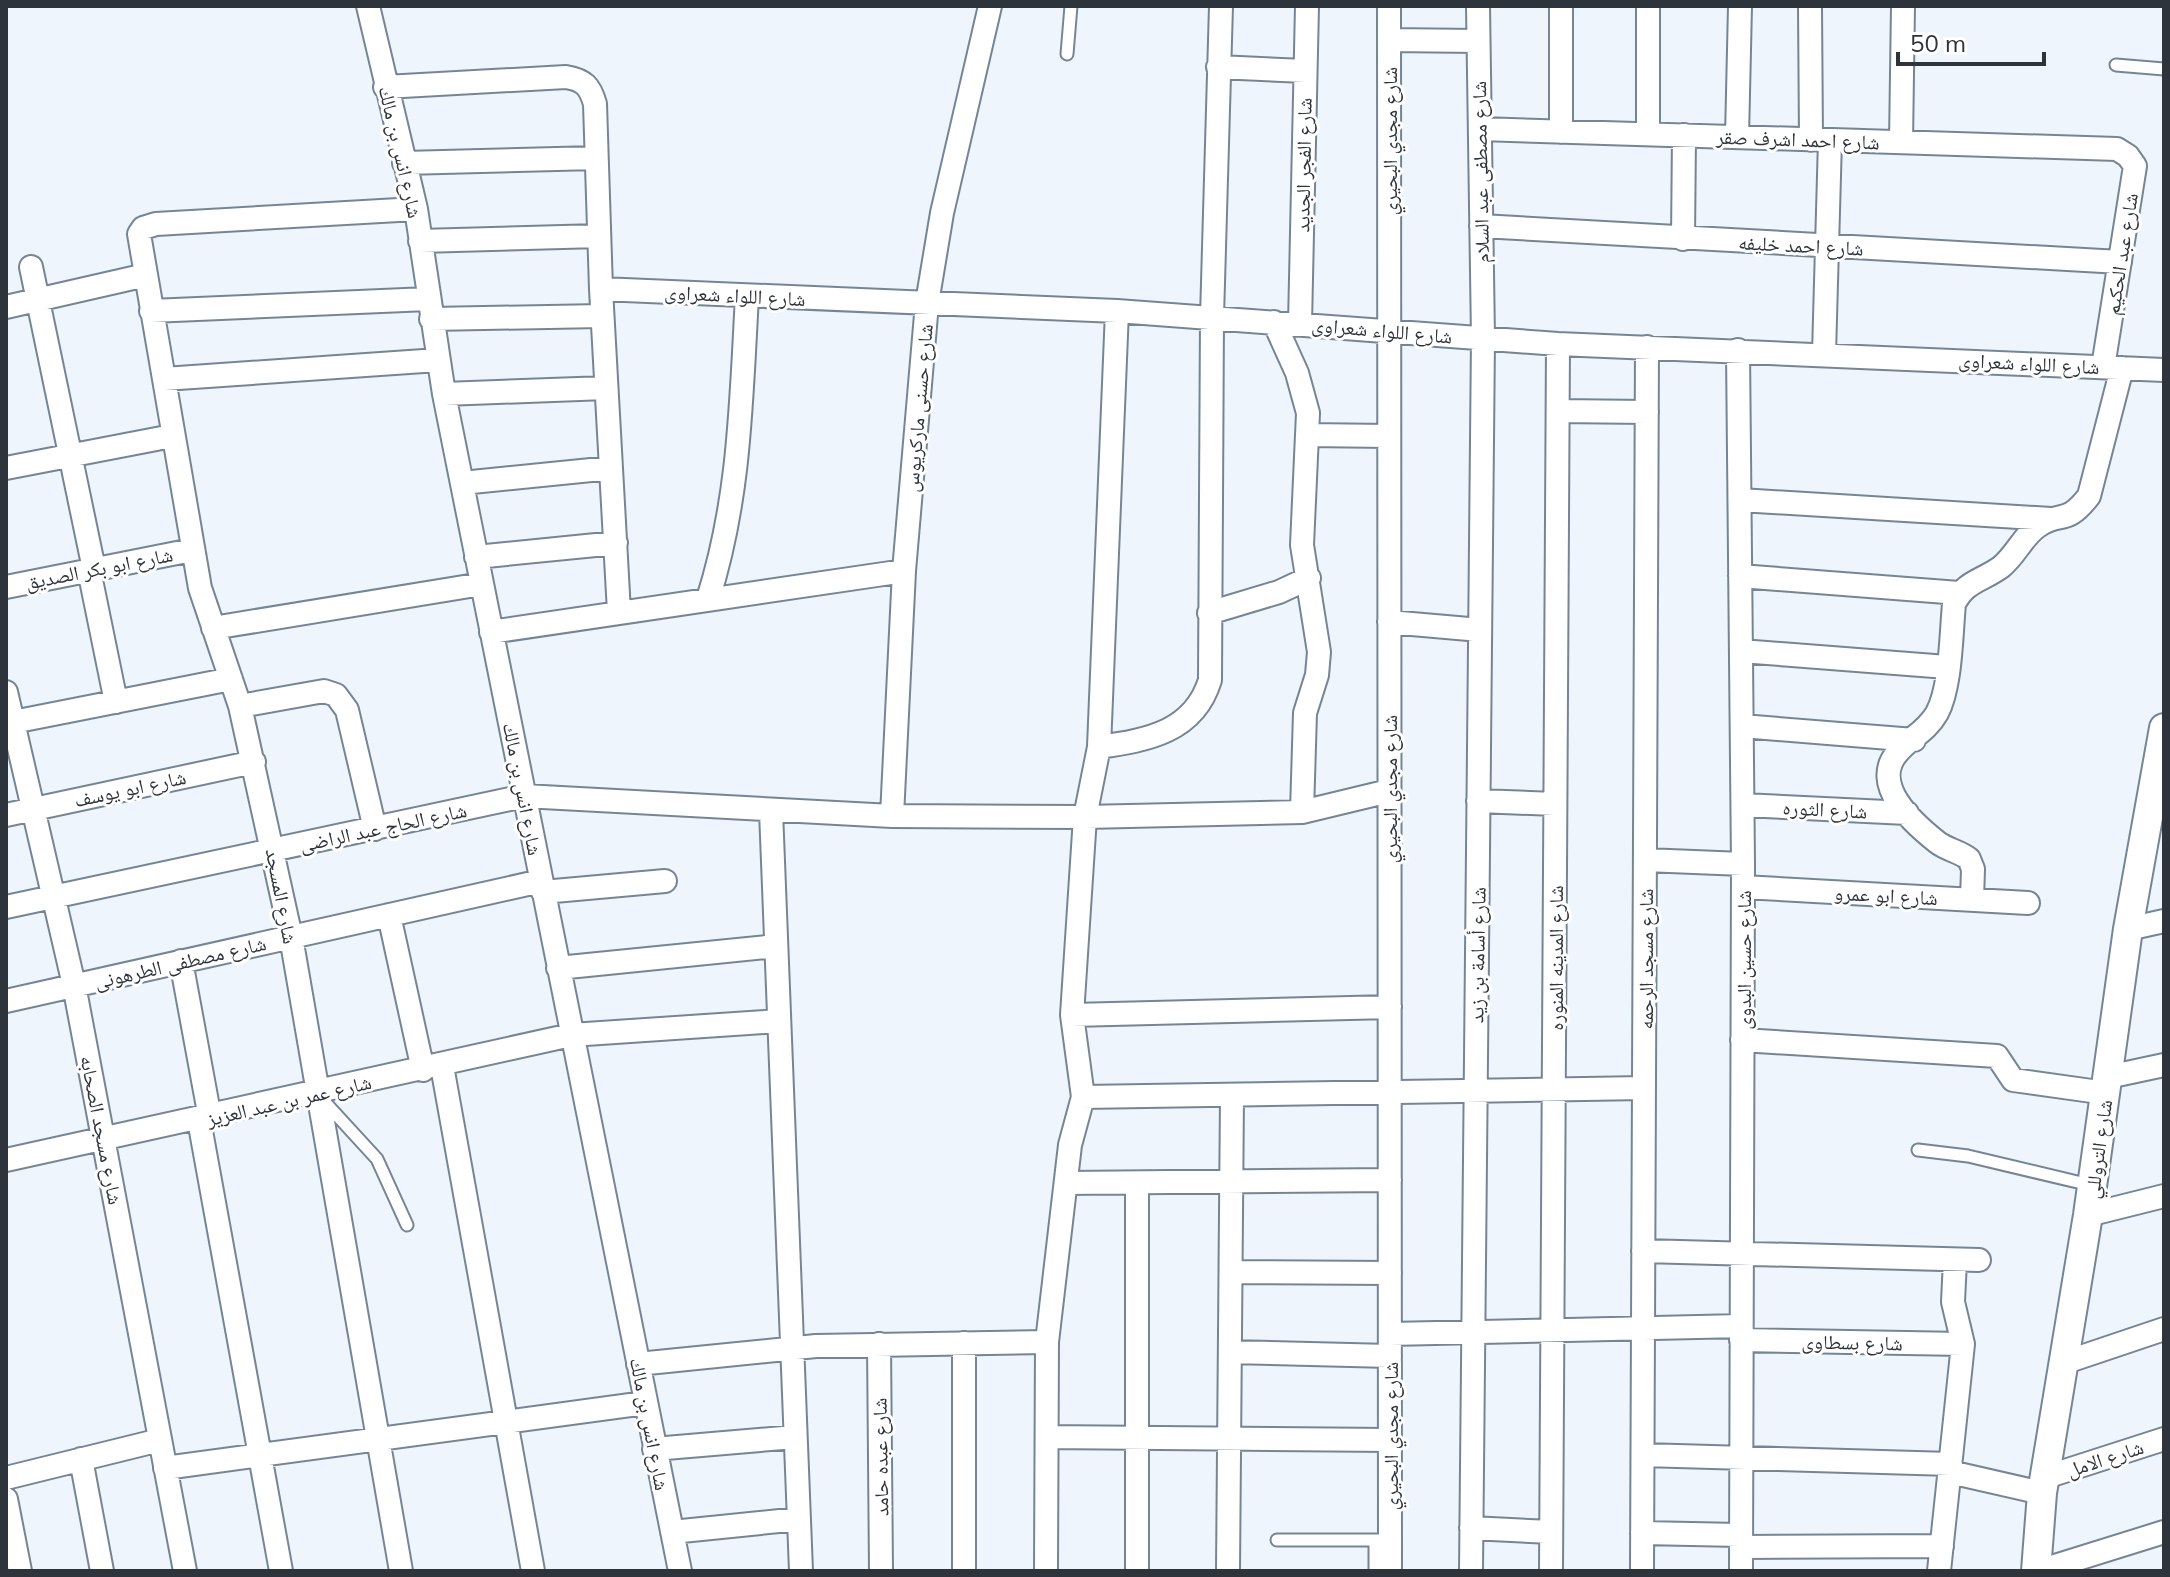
<svg xmlns="http://www.w3.org/2000/svg" width="2170" height="1577" viewBox="0 0 2170 1577" font-family="Mulish,'Noto Naskh Arabic',sans-serif">
<rect width="100%" height="100%" fill="#eef5fc"/>
<g fill="none" stroke-linecap="round" stroke-linejoin="round">
<g stroke="#768596" stroke-width="15">
<path id="service" d="M1067,54L1071,6
M2116,65L2164,69
M321,1098L377,1159L407,1225
M1918,1150L1968,1156L2090,1185
M1277,1540H1390
M1375,1571V1540"/>
</g>
<g stroke="#768596" stroke-width="26">
<path id="minor" d="M368,6L416,209L444,394L680,1571
M1389,6L1390,1571
M1561,6V132
M1810,6L1811,140
M1389,40L1478,41
M1218,67L1305,71
M385,87L566,77C584,80 590,86 595,104L601,289L619,612
M1480,129L2117,149L2128,156L2135,166L2103,367
M1648,134V6
M1737,137L1740,6
M1901,142L1903,6
M404,163L596,158
M1481,226L2120,262
M1683,239L1684,135
M420,241L599,236
M31,267L94,569
M601,289L1117,311L1558,344L2164,370
M6,307L146,275
M151,311L428,299
M431,319L602,316
M1274,322L1297,373L1308,413L1302,545L1319,652L1317,675L1305,713L1302,812
M1300,324L1307,6
M1738,350L1743,864L1741,1571
M1824,354L1830,140
M164,379L438,360
M444,394L606,388
M1558,411L1647,412
M1308,435L1389,436
M6,468L172,436
M462,483L611,468
M1740,500L2051,519
M476,557L616,543
M89,570L116,702
M1740,576L1959,593
M6,587L192,550
M708,599C740,498 741,402 747,296
M1209,613L1279,592L1309,578
M1389,622L1480,630
M213,628L482,584
M491,632L904,571
M1741,651L1947,667
M6,692L74,985L185,1571
M240,706L324,691L336,695L347,710L375,829
M13,722L231,679
M1742,726L1914,740
M1099,747C1148,740 1194,732 1210,680L1212,317L1221,6
M1478,801L1555,804
M1743,805L1907,813
M771,811L801,1571
M6,815L254,762
M892,816L904,571L927,303L942,213L990,6
M1645,860L1743,864
M1743,887L2028,903
M543,892L665,881
M1972,899L1973,869L1969,859C1959,851 1947,850 1937,842C1913,823 1869,784 1898,752C1910,738 1927,731 1937,713C1951,687 1951,635 1954,604C1965,581 1982,581 2001,567C2016,555 2023,536 2038,526C2061,510 2065,527 2089,496L2122,368
M6,907L524,796L892,816L1085,817L1302,812L1389,791
M389,915L423,1070
M2128,929L2164,921
M181,961L210,1118
M558,968L776,946
M6,1001L541,881
M1072,1015L1390,1007
M1742,1040L1997,1056L2013,1080L2106,1093
M442,1066L533,1571
M2108,1077L2164,1065
M1083,1097L1644,1088
M199,1120L281,1571
M6,1160L571,1035L779,1021
M1066,1183L1390,1180
M2088,1215L2164,1196
M1643,1251L1979,1260
M1231,1272L1390,1273
M1390,1334L1741,1326
M1741,1340L1963,1344
M964,1343V1571
M879,1344L881,1571
M1230,1352L1390,1356
M2063,1363L2164,1329
M638,1364L816,1346L1047,1342
M1047,1437L1390,1440
M654,1449L795,1437
M1643,1455L1951,1464
M81,1459L102,1571
M165,1468L645,1403
M1950,1472L2042,1493
M2046,1477L2164,1439
M6,1478L160,1440
M6,1499L20,1571
M1471,1528L1551,1532
M672,1532L799,1519
M1642,1533L1740,1535
M1741,1547L1942,1546
M401,1571L291,937L240,706L200,588L139,234L143,228L156,224L416,209
M1046,1571L1047,1342L1070,1145L1083,1097L1072,1015L1085,817L1099,747L1117,311
M1137,1571V1183
M1228,1571L1232,1095
M1471,1571L1483,338L1478,6
M1551,1571L1558,344
M1642,1571L1647,347
M1939,1571L1963,1344L1953,1302L1955,1260
M2039,1571L2164,1532"/>
</g>
<g stroke="#768596" stroke-width="32">
<path id="tertiary" d="M2036,1571L2042,1493L2088,1215L2128,929L2164,728"/>
</g>
<use href="#service" stroke="#fff" stroke-width="11"/>
<use href="#minor" stroke="#fff" stroke-width="22"/>
<use href="#tertiary" stroke="#fff" stroke-width="28"/>
</g>
<g text-anchor="middle" dominant-baseline="central" stroke-width="6" stroke-linejoin="round" paint-order="stroke">
<g font-size="20" fill="#2e343c" stroke="#fff">
<text transform="translate(1798 139) rotate(2)">شارع احمد اشرف صقر</text>
<text transform="translate(1389 141) rotate(-90)">شارع مجدي البحيري</text>
<text transform="translate(401 152) rotate(77)">شارع انس بن مالك</text>
<text transform="translate(1303 165) rotate(-89)">شارع الفجر الجديد</text>
<text transform="translate(1480 172) rotate(-91)">شارع مصطفى عبد السلام</text>
<text transform="translate(1801 245) rotate(3)">شارع احمد خليفه</text>
<text transform="translate(2121 254) rotate(-81)">شارع عبد الحكيم</text>
<text transform="translate(735 295) rotate(3)">شارع اللواء شعراوى</text>
<text transform="translate(1382 330) rotate(5)">شارع اللواء شعراوى</text>
<text transform="translate(2029 363) rotate(3)">شارع اللواء شعراوى</text>
<text transform="translate(918 408) rotate(-85)">شارع حسنى ماركريوس</text>
<text transform="translate(99 568) rotate(-11)">شارع ابو بكر الصديق</text>
<text transform="translate(130 788) rotate(-12)">شارع ابو يوسف</text>
<text transform="translate(523 789) rotate(79)">شارع انس بن مالك</text>
<text transform="translate(1389 789) rotate(-90)">شارع مجدي البحيري</text>
<text transform="translate(1825 809) rotate(3)">شارع الثوره</text>
<text transform="translate(383 827) rotate(-12)">شارع الحاج عبد الراضى</text>
<text transform="translate(1886 895) rotate(3)">شارع ابو عمرو</text>
<text transform="translate(282 896) rotate(79)">شارع المسجد</text>
<text transform="translate(1477 955) rotate(-89)">شارع أسامة بن زيد</text>
<text transform="translate(1555 958) rotate(-90)">شارع المدينه المنوره</text>
<text transform="translate(1645 959) rotate(-90)">شارع مسجد الرحمه</text>
<text transform="translate(1743 960) rotate(-90)">شارع حسين البدوى</text>
<text transform="translate(180 962) rotate(-13)">شارع مصطفى الطرهونى</text>
<text transform="translate(289 1100) rotate(-13)">شارع عمر بن عبد العزيز</text>
<text transform="translate(102 1130) rotate(79)">شارع مسجد الصحابه</text>
<text transform="translate(2098 1149) rotate(-82)">شارع التروللي</text>
<text transform="translate(1852 1342) rotate(1)">شارع بسطاوى</text>
<text transform="translate(650 1424) rotate(79)">شارع انس بن مالك</text>
<text transform="translate(1390 1436) rotate(-90)">شارع مجدي البحيري</text>
<text transform="translate(880 1457) rotate(-91)">شارع عبده حامد</text>
<text transform="translate(2105 1458) rotate(-18)">شارع الامل</text>
</g>
</g>
<rect width="2170" height="1577" fill="none" stroke="#2e343c" stroke-width="16"/>
<path d="M1898 52v12h146v-12" fill="none" stroke="#2e343c" stroke-width="4"/>
<text x="1910" y="52" font-size="24" fill="#2e343c" stroke="#ffffff" stroke-width="6" paint-order="stroke">50 m</text>
</svg>
